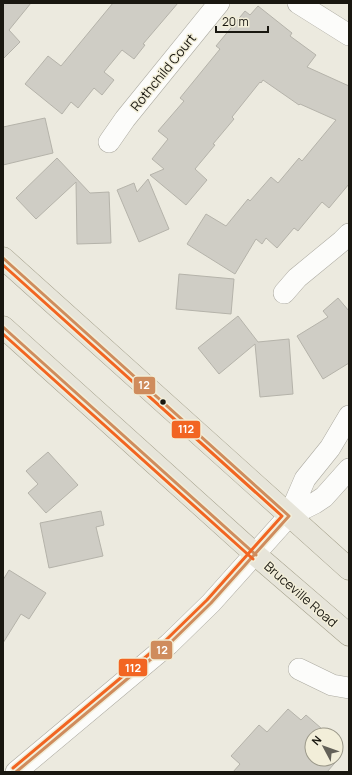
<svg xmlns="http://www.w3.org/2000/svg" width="352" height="775" viewBox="0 0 352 775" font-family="Manrope,sans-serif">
<rect width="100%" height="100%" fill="#eceadf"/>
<path fill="#cfcdc5" stroke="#b5b3aa" d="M3,3H31L9,30L20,42L3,59Z
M113,3H178L143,44L145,45L134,59L122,50L104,72L114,80L102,95L94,88L78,108L71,102L62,114L25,84L48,56L61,66Z
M258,6L292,33L290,36L316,55L307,67L349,86V184L329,208L322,202L298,231L294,228L277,248L266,238L262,244L256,239L235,274L187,244L206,214L226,226L248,199L250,201L271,177L278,183L299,158L302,161L336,120L300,104L299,105L263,80L261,83L260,82L232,117L234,119L213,144L215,145L195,169L207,180L186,205L150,175L164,169L152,159L168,139L158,131L184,101L180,98L220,49L216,46L245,11L250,15Z
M45,118L53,153L3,165V127Z
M57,158L90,193L109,192L111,243L77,244L76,182L36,219L16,198Z
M148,179L169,229L139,242L117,190L134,183L137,192Z
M179,274L234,279L231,314L176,309Z
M338,298L349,311V363L323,379L297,336L328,317L323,311Z
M238,316L258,342L289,339L293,394L260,397L255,344L219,374L198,348Z
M48,452L78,485L46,513L28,493L38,484L26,471Z
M101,511L104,525L96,527L103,556L49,568L40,523Z
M9,570L46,593L29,619L21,614L3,643V580Z
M288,709L301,720L306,715L329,735H312V759H336V754L340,757L327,772H233L240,764L231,756L259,725L267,732Z"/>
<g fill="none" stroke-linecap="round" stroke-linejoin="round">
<g stroke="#acaaa1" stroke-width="22">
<path id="minor" d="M298,3L349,35
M109,142L125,119L219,3
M284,293L297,278L342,241L349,234
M289,516L315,503L324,497L349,469
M299,669L332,685L349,688
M16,772L169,644L211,603L289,516L305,479L330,448L349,416"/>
</g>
<g stroke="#a4a08b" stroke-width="23">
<path id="major" d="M3,258L349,569
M3,327L256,555L349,635"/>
</g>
<use href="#minor" stroke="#fcfcfa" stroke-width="21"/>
<use href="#major" stroke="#e7e5da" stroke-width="22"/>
<g stroke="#f2eed9" stroke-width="6">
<path id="bus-1" d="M3,258L289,516L211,603L169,644L16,772
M3,327L256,555"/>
</g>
<g stroke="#f2eed9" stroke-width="6">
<path id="bus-2" d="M3,265L282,516L207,600L166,640L13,768
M3,334L253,559"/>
</g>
<use href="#bus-1" stroke="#cf8c5d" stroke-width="3"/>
<use href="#bus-2" stroke="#f26522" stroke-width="3"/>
</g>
<circle fill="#191710" stroke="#f2eed9" stroke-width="1.5" cx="163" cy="402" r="3.5"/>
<g text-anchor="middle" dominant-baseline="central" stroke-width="3" stroke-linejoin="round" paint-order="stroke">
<g font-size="13" fill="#191710" stroke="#f2eed9">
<text transform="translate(163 72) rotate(-51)">Rothchild Court</text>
<text transform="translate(301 594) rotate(41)">Bruceville Road</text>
</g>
</g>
<g stroke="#f2eed9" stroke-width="1.5">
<rect x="133" y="376" width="23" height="19" rx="4" fill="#cf8c5d"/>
<rect x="171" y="420" width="30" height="19" rx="4" fill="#f26522"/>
<rect x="150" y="640" width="23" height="20" rx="4" fill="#cf8c5d"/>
<rect x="118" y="658" width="30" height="19" rx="4" fill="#f26522"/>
</g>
<g font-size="11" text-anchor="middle" font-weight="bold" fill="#fff">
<text x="144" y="389">12</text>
<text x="186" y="433">112</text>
<text x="162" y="654">12</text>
<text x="133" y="672">112</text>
</g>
<rect width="352" height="775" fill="none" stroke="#191710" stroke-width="8"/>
<g transform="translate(324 747) rotate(311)"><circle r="19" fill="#f2eed9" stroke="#9b9889"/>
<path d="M0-3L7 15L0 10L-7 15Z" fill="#636158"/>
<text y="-6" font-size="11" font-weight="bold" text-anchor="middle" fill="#191710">N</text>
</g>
<path d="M216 26v6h52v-6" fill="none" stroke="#191710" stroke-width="2"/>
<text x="222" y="26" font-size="12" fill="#191710" stroke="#f2eed9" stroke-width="3" paint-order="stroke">20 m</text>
</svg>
